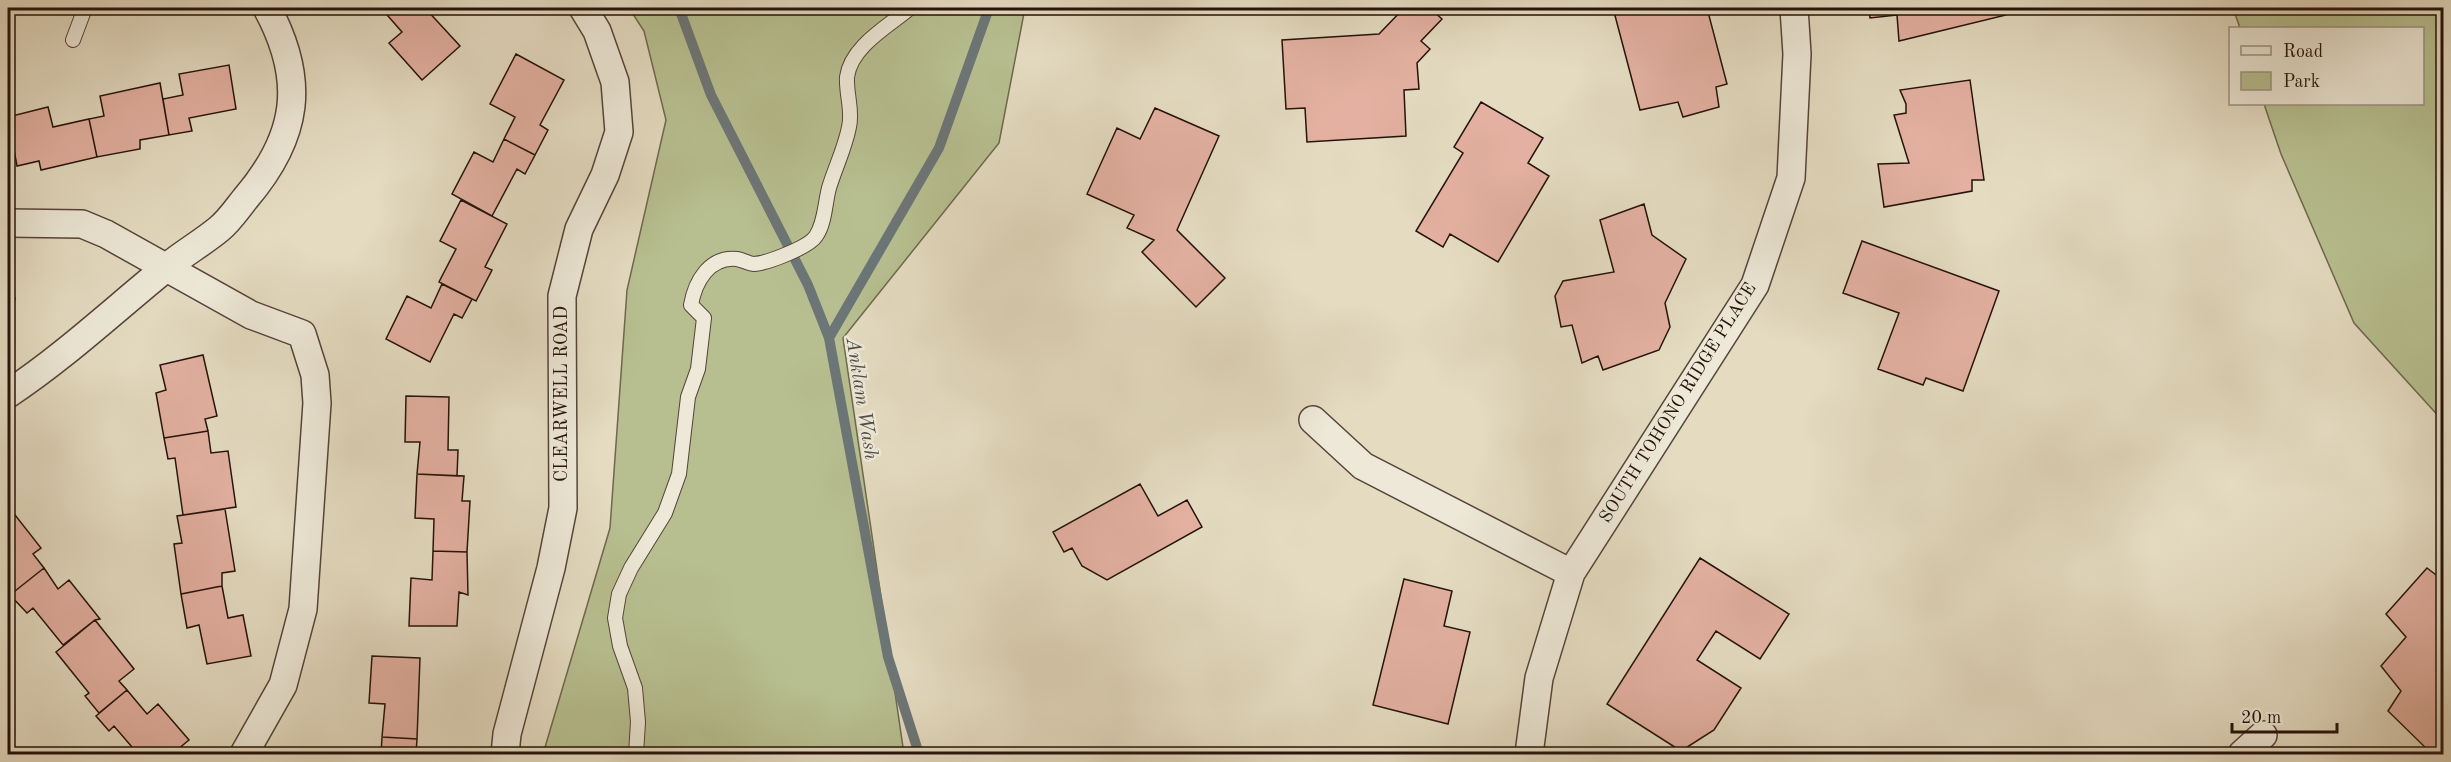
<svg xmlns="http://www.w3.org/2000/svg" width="2451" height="762" viewBox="0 0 2451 762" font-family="'Old Standard TT',serif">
<rect width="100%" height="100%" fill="#e4dbc1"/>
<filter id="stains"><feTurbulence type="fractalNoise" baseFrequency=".00333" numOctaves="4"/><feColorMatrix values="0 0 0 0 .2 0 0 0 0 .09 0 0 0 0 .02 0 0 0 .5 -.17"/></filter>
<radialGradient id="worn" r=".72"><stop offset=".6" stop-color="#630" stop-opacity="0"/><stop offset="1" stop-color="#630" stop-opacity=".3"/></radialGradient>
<path fill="#b7bf90" stroke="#6e684d" stroke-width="1.5" d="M629,8H1025L999,143L843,338L904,754H543L610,528L627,290L666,120L644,31Z
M2233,8H2443V421L2354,323L2281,154L2264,104H2422V28H2240Z"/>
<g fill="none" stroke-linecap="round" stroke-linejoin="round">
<path stroke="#6c7677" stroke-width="10" d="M679,8L711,95L808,285L829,338
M919,754L888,657L829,338L939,148L989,8"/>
</g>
<path fill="#e3b0a1" stroke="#25120a" stroke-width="1.5" d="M381,8H425L460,46L422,80L389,43L402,32Z
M1404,8H1430L1442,19L1421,41L1430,49L1417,63L1419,89L1404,90L1406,136L1307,142L1305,108L1286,109L1282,40L1379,34Z
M1613,8H1707L1727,84L1716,87L1719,107L1683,117L1678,102L1640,110Z
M1869,8H2005L2006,15L1899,41L1897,15L1870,18Z
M516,54L564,80L540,125L548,130L535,155L504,139L515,117L490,104Z
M229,65L236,109L189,118L192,131L169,135L163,99L183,95L179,74Z
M1970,80L1984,180H1972V191L1884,207L1878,164L1909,163L1894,115L1906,113V104L1900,90Z
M160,83L169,135L140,140V149L97,157L89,119L104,116L100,96Z
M1481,102L1543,138L1528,163L1549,176L1498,262L1450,234L1443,247L1416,231L1463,153L1454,147Z
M48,107L53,127L89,119L97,157L41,170L39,161L17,166L8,117Z
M1155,108L1219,136L1177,230L1225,278L1196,307L1142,252L1154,240L1127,228L1134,215L1087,194L1117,128L1140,139Z
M504,139L535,155L525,174L517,169L492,216L452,194L474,152L493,162Z
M461,200L507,224L485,267L492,270L476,301L439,282L456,249L440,241Z
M1644,204L1652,235L1686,259L1665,303L1670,327L1659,350L1603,370L1598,356L1582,363L1572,325L1561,327L1555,296L1563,281L1614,272L1600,220Z
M1862,241L1999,291L1963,391L1926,378L1923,385L1878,369L1899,313L1843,293Z
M442,284L472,299L462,318L454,314L430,362L386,339L407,296L431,308Z
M8,297L15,298L8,333Z
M203,355L217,416L205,419L208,431L164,438L156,393L166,390L160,365Z
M406,396L449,397L448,450H458L457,476L417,474L420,442H405Z
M208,431L211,453L228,451L236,507L183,515L175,458L168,459L164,438Z
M417,474L464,476L462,501H470L467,552L433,551L434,519L415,518Z
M1140,484L1158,516L1187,500L1202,527L1107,580L1082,566L1072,548L1064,552L1053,532Z
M8,506L41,548L33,554L44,568L10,595L8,592Z
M225,509L235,571L222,573V586L181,594L174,544L182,543L177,516Z
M433,551L467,552L468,595L459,592L457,626H409L411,578L432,580Z
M1700,558L1789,614L1760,659L1716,631L1697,660L1741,688L1714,730L1681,751L1607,704Z
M44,568L58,589L69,580L100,619L95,620L63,645L33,608L27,613L10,595Z
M2427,568L2444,581V739L2431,753L2388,711L2401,691L2381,666L2406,637L2386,614Z
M1404,579L1452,591L1444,626L1470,632L1448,724L1373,705Z
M222,586L228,618L243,615L251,656L207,664L199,625L187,628L181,594Z
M95,620L134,669L119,681L127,690L99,713L85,696L89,693L56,652Z
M372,656L420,658L417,739L382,737L385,704L369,703Z
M127,690L147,714L158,704L189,740L172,754H138L114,726L109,731L96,716Z
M382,737L417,739L416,754H381Z"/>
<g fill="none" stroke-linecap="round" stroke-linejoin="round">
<g stroke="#554438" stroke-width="16">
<path id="lane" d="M73,40L85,8
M636,754L638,722L635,688L620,646L615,618L619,594L631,568L665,513L679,474L688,397L698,369L704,318L691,305C695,282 709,256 737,259C743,260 749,264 754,264C768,263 809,247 816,236C825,223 825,203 829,188C835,168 845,148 849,127C853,111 846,94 847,77C851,46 889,26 910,8"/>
</g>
<g stroke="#554438" stroke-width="30">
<path id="street" d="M8,223L82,224L106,234L251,315L302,334L315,375L317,403L303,609L283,685L244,754
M8,394C65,356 114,310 167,267C184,253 202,243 219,229C229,221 237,209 245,199C299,136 306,80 267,8
M1313,420L1363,466L1571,573
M505,754L507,734L551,568L563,508L562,296L579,229L605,175L619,132L615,82L597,31L583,8
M1529,754L1539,678L1571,573L1755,285L1791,178L1797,54L1794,8
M2242,754L2263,735"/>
</g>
<use href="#lane" stroke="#ede8d7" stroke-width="14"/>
<use href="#street" stroke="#ede8d7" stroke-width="27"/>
</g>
<g text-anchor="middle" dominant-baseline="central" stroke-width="5" stroke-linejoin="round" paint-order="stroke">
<g font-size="18" fill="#25120a" stroke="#ede8d7">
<text transform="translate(562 394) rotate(-90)">CLEARWELL ROAD</text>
<text transform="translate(1678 403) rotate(-58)">SOUTH TOHONO RIDGE PLACE</text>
</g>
<g font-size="20" font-style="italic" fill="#4e4c49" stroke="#ede8d7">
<text transform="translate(861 399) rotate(81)">Anklam Wash</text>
</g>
</g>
<rect width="2451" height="762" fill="none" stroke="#e4dbc1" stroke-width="30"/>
<rect x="9" y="9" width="2433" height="744" fill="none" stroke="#25120a" stroke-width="3"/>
<rect x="15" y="15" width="2421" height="732" fill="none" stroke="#25120a" stroke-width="1.5"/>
<rect x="2229" y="27" width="195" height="78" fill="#ede8d7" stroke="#9d9285" stroke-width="1.5"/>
<rect x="2241" y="46" width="30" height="9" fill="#ede8d7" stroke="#9d9285" stroke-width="1.5"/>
<text x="2283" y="57" font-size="18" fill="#25120a">Road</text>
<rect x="2241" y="72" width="30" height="18" fill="#b7bf90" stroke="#9d9285" stroke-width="1.5"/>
<text x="2283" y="87" font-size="18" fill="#25120a">Park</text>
<path d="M2232 723v9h105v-9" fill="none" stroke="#25120a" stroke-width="3"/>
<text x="2241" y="723" font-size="18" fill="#25120a" stroke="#ede8d7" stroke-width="4.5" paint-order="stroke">20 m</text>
<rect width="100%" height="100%" filter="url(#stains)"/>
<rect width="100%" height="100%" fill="url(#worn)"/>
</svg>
